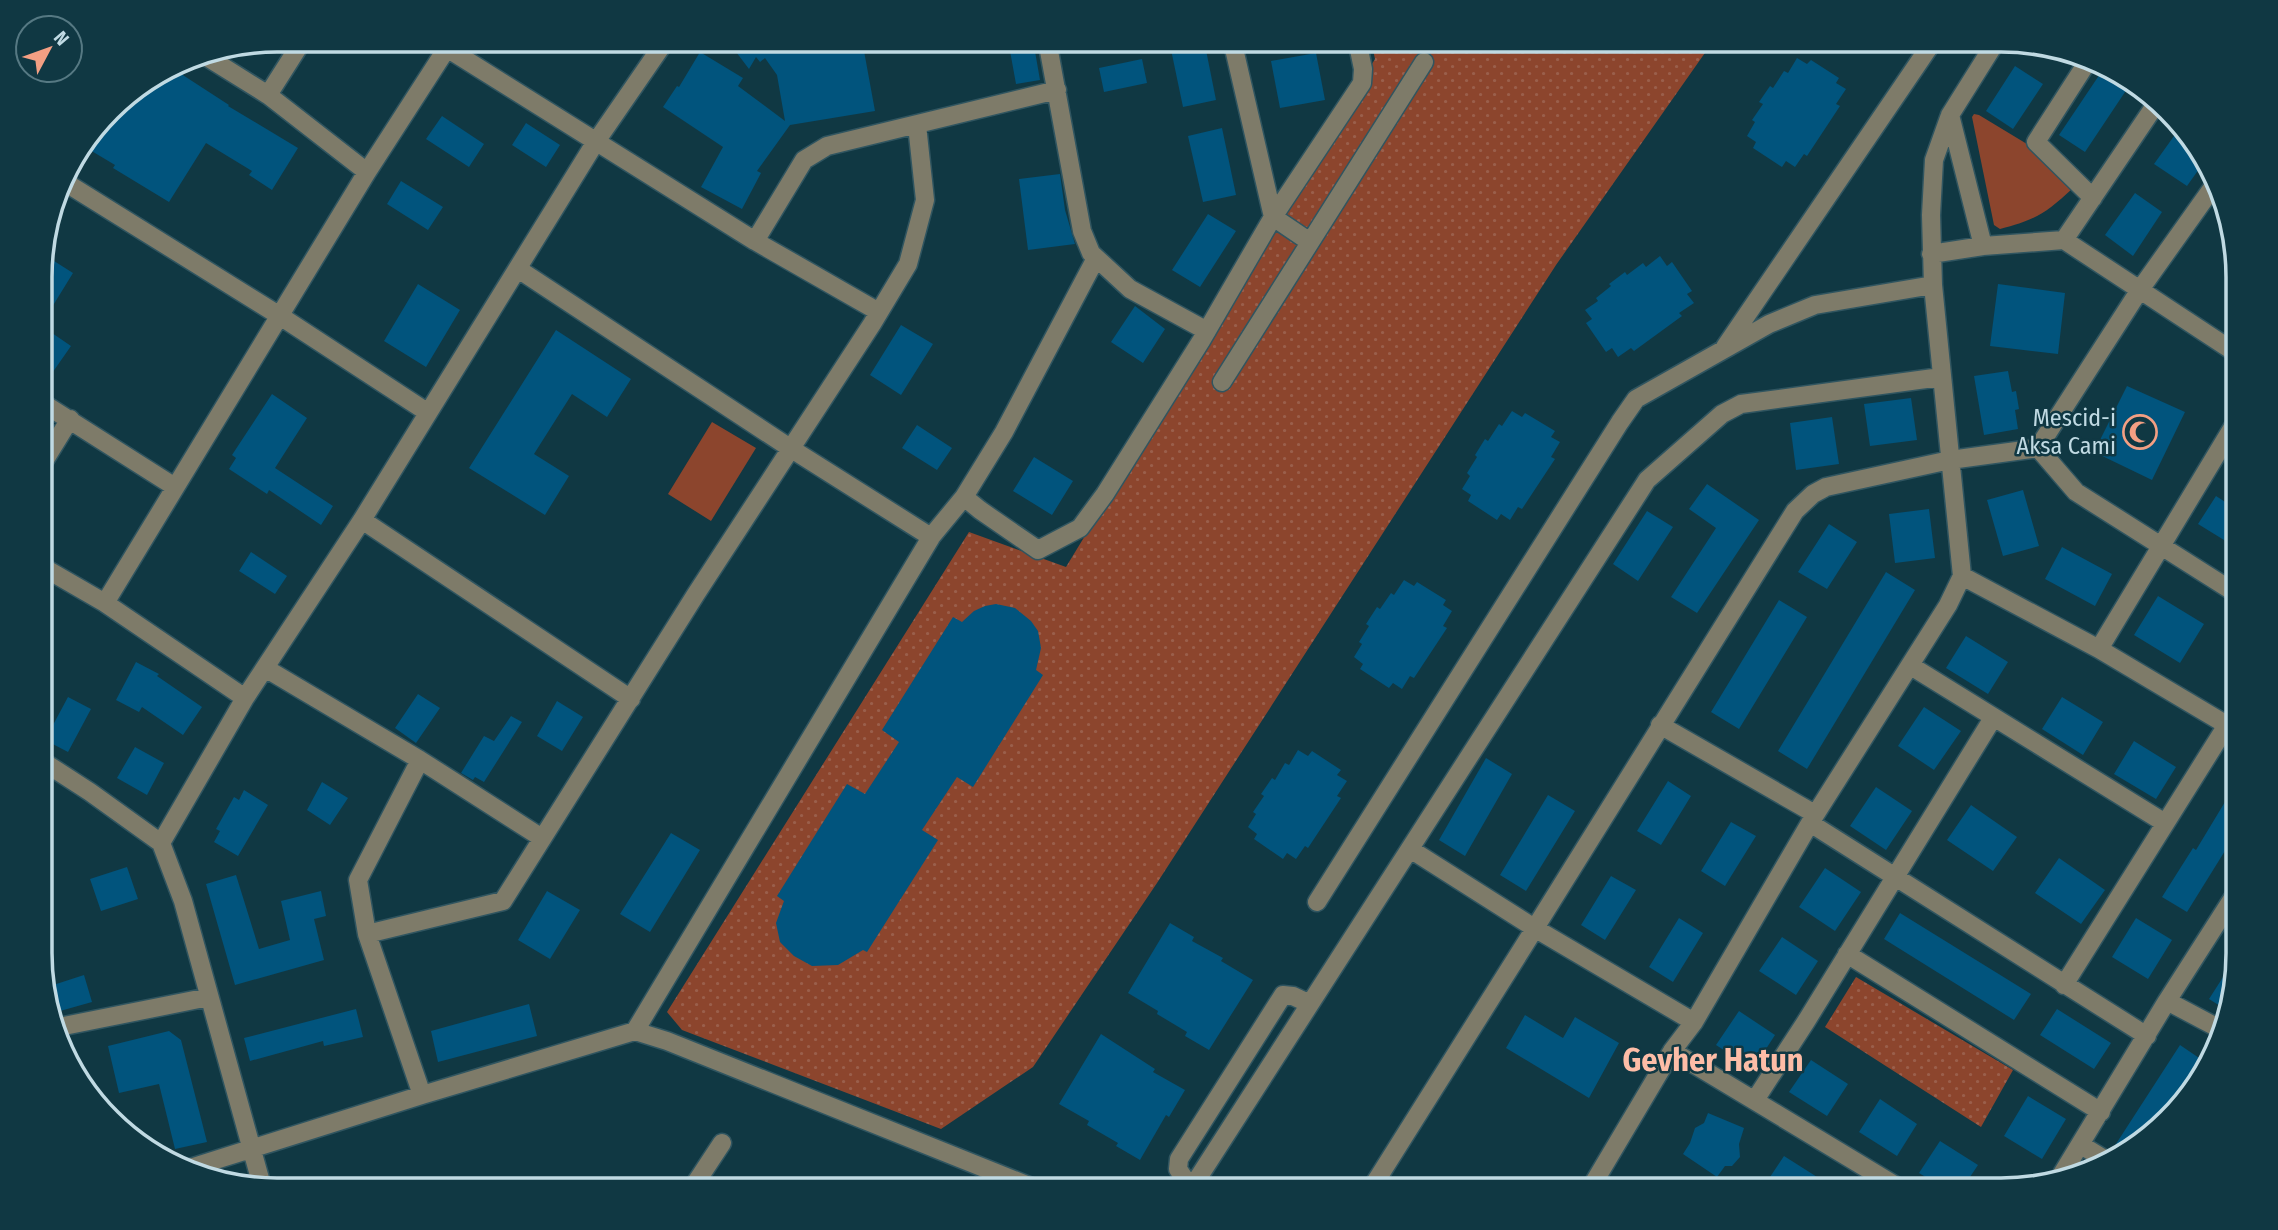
<svg xmlns="http://www.w3.org/2000/svg" width="2278" height="1230" viewBox="0 0 2278 1230" font-family="'Fira Sans Condensed',sans-serif">
<defs>
<pattern id="park-dots" width="8" height="8" patternUnits="userSpaceOnUse" patternTransform="scale(1.75)"><rect width="8" height="8" fill="#8c452d"/><path d="M2 2h.1M6 6h.1" fill="none" stroke="#9a5f4b" stroke-width="1.8" stroke-linecap="round"/></pattern>
</defs>
<rect width="100%" height="100%" fill="#103843"/>
<path fill="#8c452d" d="M1974,114L1979,115L2045,155L2073,188C2046,213 2036,220 2000,229L1994,225L1972,117Z
M712,422L756,448L711,521L668,494Z"/>
<path fill="url(#park-dots)" d="M1371,40H1714L1556,265L1157,883L1033,1067L941,1129L682,1030L667,1012L969,532L1066,567L1375,59Z
M1856,977L2013,1070L1981,1127L1825,1027Z"/>
<path fill="#01547d" d="M727,40H862L875,111L790,125L757,171L761,173L742,209L701,187L723,147L663,107L677,86L679,87L700,52L743,78L738,86L785,121L777,75L765,58L760,62L756,57L749,69Z
M1008,40H1033L1040,80L1016,84Z
M1169,40H1204L1216,100L1183,107Z
M1316,53L1325,100L1280,108L1271,61Z
M1797,58L1807,64L1811,60L1839,78L1836,83L1846,89L1836,104L1840,106L1807,156L1804,154L1795,167L1786,161L1782,167L1753,148L1756,142L1747,136L1755,122L1752,120L1763,104L1759,102L1770,86L1773,88L1784,71L1788,73Z
M1142,59L1147,83L1104,92L1099,68Z
M2106,65L2129,86L2085,152L2059,135Z
M2015,66L2043,84L2013,129L1986,111Z
M172,68L229,105L228,106L298,148L272,190L249,175L252,171L206,143L169,202L113,168L115,165L85,147L121,99Z
M442,116L484,144L469,167L426,139Z
M526,123L560,145L546,167L512,145Z
M1222,128L1236,195L1203,202L1188,136Z
M2179,129L2198,145L2204,162L2187,186L2154,164Z
M1060,174L1065,210L1075,244L1028,250L1019,179Z
M401,181L443,207L428,230L387,204Z
M2135,193L2162,212L2133,256L2105,235Z
M1208,214L1236,231L1200,287L1172,270Z
M43,254L73,273L41,325V262Z
M1660,256L1667,266L1672,262L1692,291L1687,294L1694,303L1679,313L1682,316L1634,351L1631,348L1618,357L1612,348L1606,352L1586,323L1592,319L1585,310L1598,301L1596,298L1611,286L1609,284L1625,272L1627,275L1643,263L1646,267Z
M418,284L460,310L426,367L384,341Z
M1998,284L2065,293L2058,354L1990,346Z
M1135,306L1165,329L1143,363L1111,342Z
M901,325L933,344L901,395L870,375Z
M556,330L631,379L607,417L572,394L534,454L569,476L545,515L469,468Z
M52,333L71,346L41,389V350Z
M2008,371L2012,392L2016,391L2019,409L2015,410L2018,429L1984,435L1974,376Z
M2127,386L2185,412L2152,480L2094,452Z
M272,394L307,418L275,468L333,506L321,525L269,490L267,494L229,469L236,458L232,455Z
M1911,398L1917,440L1870,446L1864,404Z
M1512,411L1522,417L1525,413L1555,431L1551,437L1560,442L1551,457L1555,459L1522,509L1518,507L1510,520L1501,514L1497,520L1468,501L1471,495L1462,489L1470,476L1467,473L1477,457L1475,455L1485,439L1488,441L1499,424L1502,426Z
M1832,417L1839,464L1796,470L1790,423Z
M917,425L952,448L937,470L902,448Z
M1034,457L1073,481L1052,515L1013,491Z
M1707,484L1759,520L1697,613L1671,597L1716,528L1689,509Z
M2023,490L2039,546L2003,556L1987,500Z
M2216,496L2236,509L2237,548L2198,524Z
M1929,509L1935,558L1895,563L1889,514Z
M1647,511L1673,527L1638,581L1613,564Z
M1829,524L1857,542L1827,589L1798,572Z
M2062,547L2112,574L2095,606L2045,579Z
M251,552L287,576L275,594L239,571Z
M1886,572L1915,590L1807,769L1778,751Z
M1404,580L1414,586L1417,582L1446,600L1443,605L1452,611L1443,626L1447,628L1414,678L1410,676L1402,689L1393,683L1389,688L1360,669L1363,664L1354,657L1362,644L1359,642L1369,626L1366,624L1377,607L1380,609L1391,593L1394,595Z
M2158,596L2204,624L2180,663L2134,635Z
M1779,600L1807,617L1739,729L1711,712Z
M996,604L1015,608L1031,621L1038,631L1041,648L1036,670L1043,675L973,787L957,777L922,830L938,840L867,952L863,950L838,965L812,966L794,956L780,942L776,923L784,901L777,896L847,784L865,794L899,742L882,730L953,617L962,622L974,611L985,606Z
M1966,636L2008,662L1988,694L1946,668Z
M136,662L159,674L157,676L202,707L183,735L142,707L139,712L116,700Z
M418,694L440,708L416,743L395,728Z
M68,697L91,709L68,752L45,740Z
M2062,697L2103,722L2083,755L2042,729Z
M557,701L583,717L562,751L537,736Z
M1924,707L1961,731L1934,770L1898,746Z
M511,716L522,722L484,782L475,777L473,780L461,773L484,736L494,741Z
M2134,741L2176,767L2156,799L2114,774Z
M135,747L164,763L147,795L117,778Z
M1298,750L1308,756L1312,751L1341,770L1337,775L1347,781L1337,796L1341,798L1308,848L1305,846L1296,859L1287,853L1283,859L1254,839L1257,834L1248,827L1256,814L1253,812L1264,796L1261,794L1272,778L1275,780L1285,763L1289,765Z
M1486,758L1512,774L1465,856L1439,840Z
M1668,781L1691,796L1661,845L1637,831Z
M322,782L348,798L330,825L307,810Z
M2237,782V841L2232,849L2228,846L2187,912L2162,897L2193,848L2196,850Z
M1876,787L1912,811L1886,850L1850,826Z
M244,790L268,805L238,856L214,842L220,831L216,829L234,797L239,800Z
M1548,795L1575,811L1526,891L1500,875Z
M1971,805L2017,837L1993,871L1947,840Z
M1731,822L1756,836L1725,886L1701,871Z
M671,833L700,850L650,932L620,914Z
M2059,858L2105,890L2081,924L2035,893Z
M127,867L138,899L101,911L90,879Z
M1825,868L1861,892L1835,931L1799,907Z
M236,875L259,949L290,940L281,901L321,891L326,916L314,919L324,960L235,985L206,884Z
M1611,876L1636,890L1605,940L1581,925Z
M547,891L580,910L550,959L518,940Z
M1900,913L2031,994L2014,1020L1884,939Z
M1679,918L1703,933L1673,982L1649,967Z
M2136,918L2172,940L2148,979L2112,957Z
M1170,923L1194,937L1192,941L1223,958L1221,961L1253,980L1209,1050L1185,1036L1187,1032L1157,1014L1158,1011L1128,993Z
M1782,937L1818,961L1796,995L1759,971Z
M2234,960H2236L2225,1009L2209,999Z
M84,975L92,1002L53,1013L44,988Z
M529,1004L537,1036L438,1062L431,1031Z
M356,1009L363,1037L324,1046L323,1041L250,1061L244,1038Z
M2057,1009L2111,1043L2094,1069L2040,1035Z
M1739,1011L1775,1035L1753,1069L1716,1045Z
M1525,1015L1563,1038L1575,1017L1619,1043L1589,1098L1506,1048Z
M169,1031L181,1040L207,1142L175,1149L159,1084L119,1093L108,1046Z
M1101,1034L1155,1069L1153,1072L1185,1090L1169,1117L1166,1115L1140,1160L1116,1146L1118,1143L1087,1125L1089,1121L1059,1104Z
M2180,1045L2208,1064L2132,1150L2123,1153L2114,1147Z
M1811,1060L1848,1084L1827,1116L1789,1092Z
M2028,1096L2066,1119L2042,1159L2004,1136Z
M1880,1099L1917,1124L1897,1156L1859,1132Z
M1708,1113L1744,1128L1739,1144L1740,1157L1732,1166H1725L1717,1177L1683,1154L1690,1143L1695,1128L1704,1123Z
M1940,1141L1978,1165L1962,1189H1945L1919,1173Z
M1784,1156L1836,1189H1762Z"/>
<g fill="none" stroke-linecap="round" stroke-linejoin="round">
<g stroke="#305560" stroke-width="21">
<path id="minor" d="M434,40L755,241L804,160L827,146L1057,90
M1047,40L1082,231L1091,253L1130,289L1207,331
M204,55L268,95L367,172
M2088,61L2036,142L2093,198
M268,95L303,40
M2154,107L2064,240L2236,353
M1950,115L1983,246
M63,181L280,316L427,412
M2213,187L2139,291L2038,448L2076,492L2237,594
M755,241L879,312
M1310,242L1273,217L1362,83L1363,69L1357,40
M1931,254L1983,246L2064,240
M1096,258L1004,432L964,497L980,510L1038,550L1080,528L1105,494L1201,341L1273,217L1232,40
M518,269L790,448L931,537L964,497
M1725,347L1934,40
M1222,382L1424,62
M41,402L175,487
M41,466L70,419
M362,520L631,699
M41,566L105,603
M1962,576L2099,649L2237,731
M2099,649L2236,422
M1911,666L2165,823
M265,668L420,760L542,838
M245,698L105,603L367,172L447,48
M1660,725L1815,814
M42,761L90,792L161,843L183,901L262,1186
M1810,823L2147,1036
M161,843L245,698L362,520L595,143L666,40
M1410,849L1536,929L1694,1022
M1317,902L1620,422L1636,399L1769,324L1815,305L1933,285
M367,934L503,901L696,594L872,324L908,264L925,200L917,125
M1847,954L2101,1112
M2064,985L2227,725
M2167,1001L2220,1029
M59,1027L209,997
M635,1031L933,534
M1672,1051L1901,1189
M422,1095L635,1031L667,1041L1039,1190
M1755,1100L1807,1020L1993,718
M2081,1145L2104,1159
M187,1169L422,1095L367,934L358,880L420,760
M2062,1174L2167,1001L2238,890
M1191,1189L1647,480L1722,414L1741,404L1941,377
M1191,1189L1178,1169L1179,1159L1283,995L1293,996L1310,1004
M1371,1189C1514,964 1653,737 1795,511L1813,494L1826,487L1950,460L2038,448
M1590,1189L1672,1051L1694,1022L1810,823L1948,605L1962,576L1933,285L1931,215L1934,160L1950,115L1997,40
M691,1190L722,1143"/>
</g>
<use href="#minor" stroke="#7e7b69" stroke-width="18"/>
</g>
<defs>
<g id="mosque-ring" transform="scale(1.75)"><circle r="9.5" fill="#103843" stroke="#f39f83" stroke-width="1.5"/><path d="M3.5-4.9A6 6 0 1 0 3.5 4.9A5 5 0 1 1 3.5-4.9Z" fill="#f39f83"/></g>
</defs>
<g fill-rule="evenodd">
<use href="#mosque-ring" x="2140" y="432"/>
</g>
<g text-anchor="middle" dominant-baseline="central" stroke-width="5" stroke-linejoin="round" paint-order="stroke">
<g font-size="24" fill="#c0dae3" stroke="#103843" text-anchor="end">
<text x="2116" y="418">Mescid-i<tspan x="2116" dy="28">Aksa Cami</tspan></text>
</g>
<g font-size="32" font-weight="bold" fill="#fdbda7" stroke="#103843">
<text x="1713" y="1060">Gevher Hatun</text>
</g>
</g>
<path d="M0 0H2278V1230H0ZM277 52H2001A225 225 0 0 1 2226 277V953A225 225 0 0 1 2001 1178H277A225 225 0 0 1 52 953V277A225 225 0 0 1 277 52Z" fill="#103843" fill-rule="evenodd"/>
<path fill="none" stroke="#c0dae3" stroke-width="3.5" d="M277 52H2001A225 225 0 0 1 2226 277V953A225 225 0 0 1 2001 1178H277A225 225 0 0 1 52 953V277A225 225 0 0 1 277 52Z"/>
<g transform="translate(49 49) rotate(49)"><circle r="33" fill="#103843" stroke="#567983" stroke-width="2"/>
<path d="M0-5L12 26L0 18L-12 26Z" fill="#f39f83"/>
<text y="-10" font-size="19" font-weight="bold" text-anchor="middle" fill="#c0dae3">N</text>
</g>
</svg>
